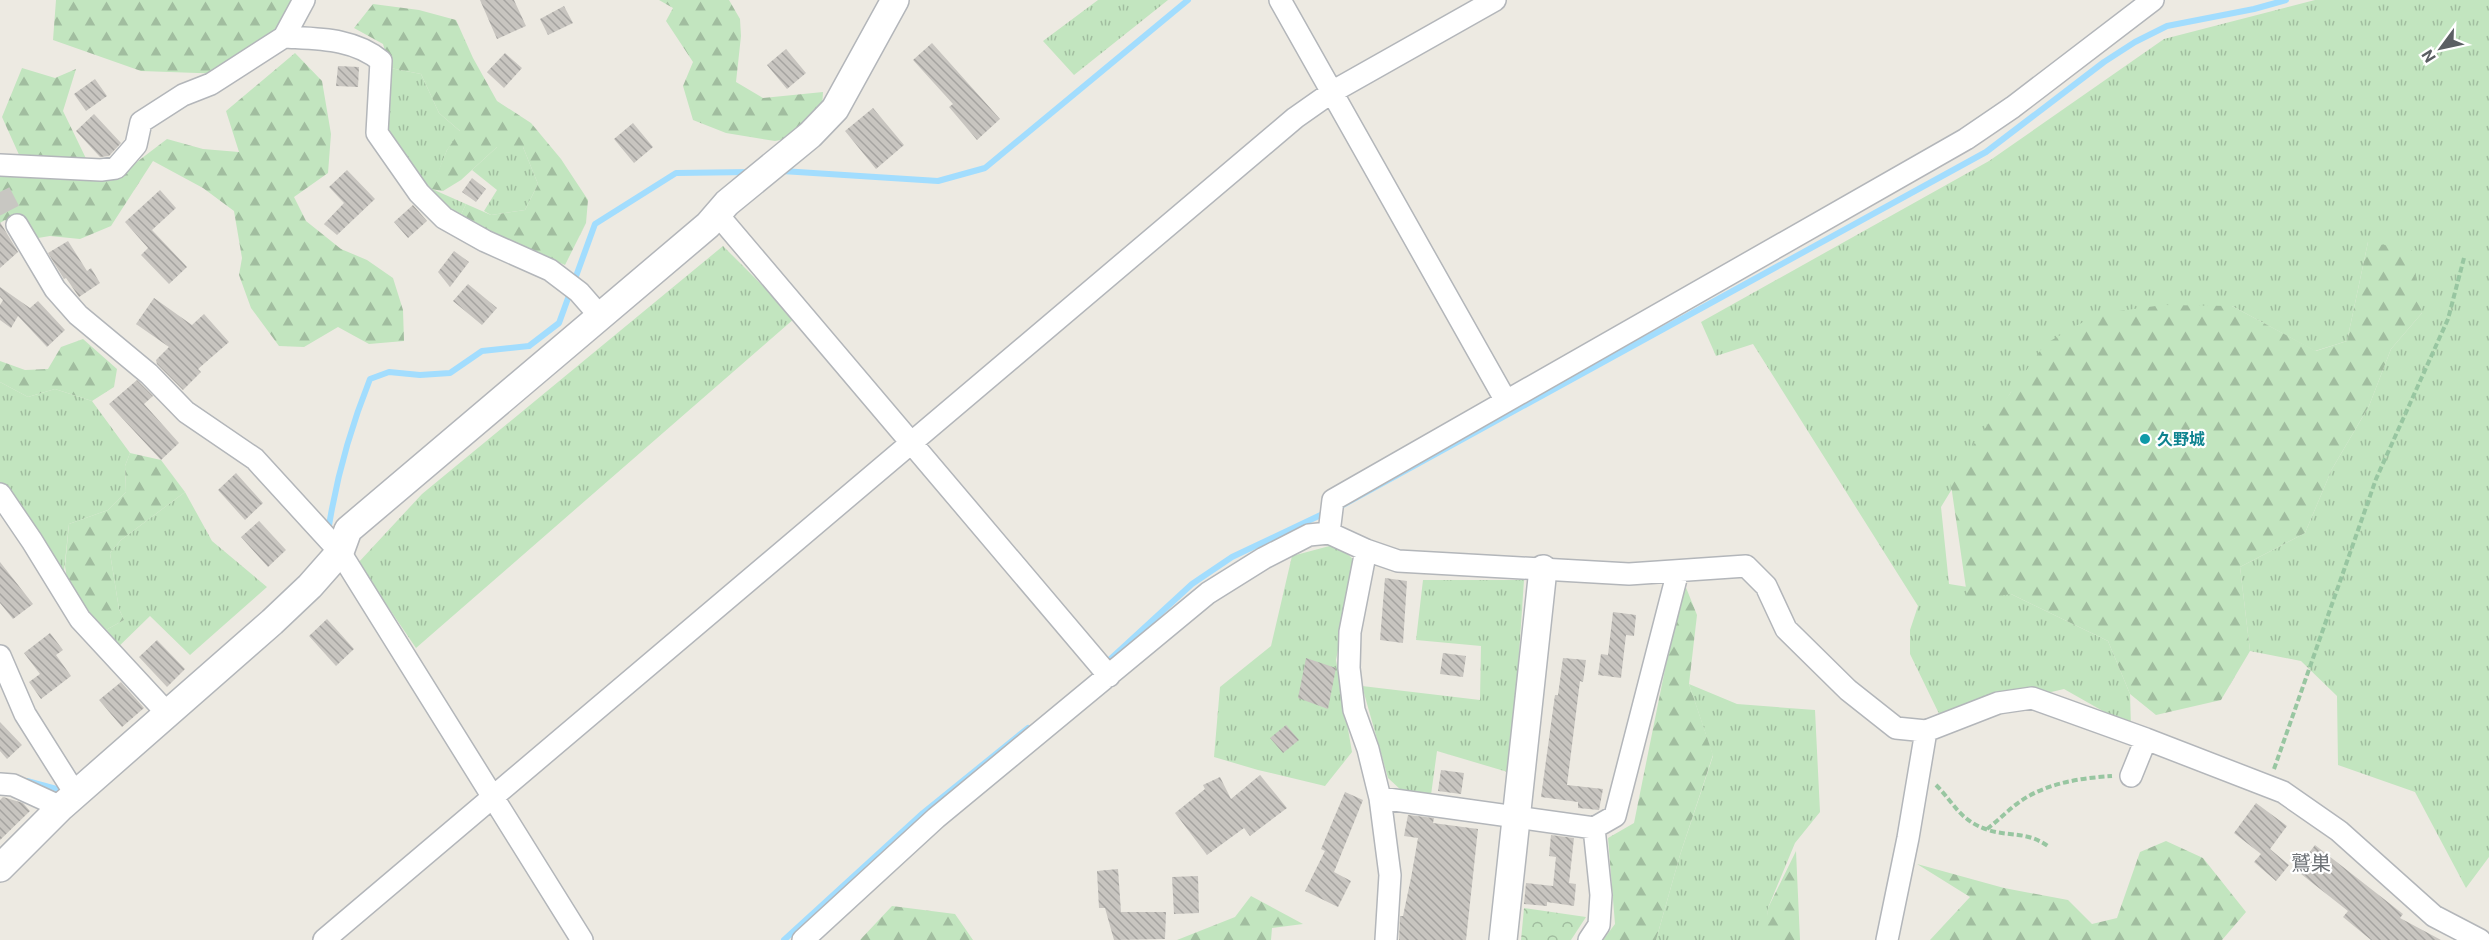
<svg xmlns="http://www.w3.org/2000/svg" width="2489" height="940" viewBox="0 0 2489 940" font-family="Roboto,'Noto Sans JP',sans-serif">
<defs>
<pattern id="grass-tufts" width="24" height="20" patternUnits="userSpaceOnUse" patternTransform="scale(1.5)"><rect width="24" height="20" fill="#c2e5bf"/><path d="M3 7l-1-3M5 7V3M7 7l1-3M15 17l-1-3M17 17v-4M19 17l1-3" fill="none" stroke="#a1bd9f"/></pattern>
<pattern id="forest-firs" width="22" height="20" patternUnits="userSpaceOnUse" patternTransform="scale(1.5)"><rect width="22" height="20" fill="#c2e5bf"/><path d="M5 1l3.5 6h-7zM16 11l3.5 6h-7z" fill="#a1bd9f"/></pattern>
<pattern id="park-crowns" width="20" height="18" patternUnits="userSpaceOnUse" patternTransform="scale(1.5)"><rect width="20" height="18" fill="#c2e5bf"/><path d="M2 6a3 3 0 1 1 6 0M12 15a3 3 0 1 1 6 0" fill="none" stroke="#a1bd9f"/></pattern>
<pattern id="building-back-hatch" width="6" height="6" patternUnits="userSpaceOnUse" patternTransform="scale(1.5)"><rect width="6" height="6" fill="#c8c5c0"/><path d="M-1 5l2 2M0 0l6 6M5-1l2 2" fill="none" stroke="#a5a3a0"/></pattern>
</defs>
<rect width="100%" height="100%" fill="#edeae2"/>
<path fill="url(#grass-tufts)" d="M1098,0H1168L1074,75L1043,41Z
M2315,0H2489V857L2466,888L2415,792L2338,765L2337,696L2301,661L2250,651L2240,567L2305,533L2332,469L2369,406L2391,349L2422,313L2368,242L2347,341L2315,351L2232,306L2011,392L1941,507L1949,584L2011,594L2108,641L2130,694L2131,727L2064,689L1984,708L1944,724L1910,654V630L1918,606L1753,344L1716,356L1701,322L1989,161L2164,39Z
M390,68L421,74L439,113L461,132L447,150L432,189L466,204L459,219L421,185L385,127Z
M497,147H523L538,184L525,210L491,215L484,211L497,190L472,170Z
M723,246L795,318L416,648L358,563L422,494Z
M0,382L28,397L55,389L92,401L130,453L125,466L126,492L108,510L69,524L62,590L0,492Z
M185,492L212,541L267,587L190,655L150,616L111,654L95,636L124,620L119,609L110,553L121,540Z
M1337,544L1356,562L1336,660L1352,752L1325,786L1258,770L1214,757L1220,687L1271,646L1292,556Z
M1423,580H1524L1511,773L1437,751L1431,795L1401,790L1388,778L1362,686L1480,700L1481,646L1416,640Z
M1689,684L1737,704L1815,710L1820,812L1795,843L1768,908L1766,940H1656L1680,855L1713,756Z"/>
<path fill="url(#forest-firs)" d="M56,0H302L284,37L226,74L141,71L53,40Z
M659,0H729L740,19L741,36L736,82L763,98L823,92L822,108L810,135L775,141L726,133L693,120L683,86L693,62L666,21L673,8Z
M373,4L419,10L456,20L473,58L497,101L531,123L561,159L588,200L586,223L565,265L459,219L466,204L491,215L525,210L538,184L523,147H497L461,180L443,191L431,189L447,150L460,131L439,113L421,74L390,68L383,44L354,28Z
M295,53L322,81L331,134L328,173L294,197L306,221L341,249L367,260L393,278L403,310L404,341L369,344L338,327L304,347L279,346L251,308L239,275L242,258L234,211L203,188L153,161L111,226L80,239L50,236L26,240L5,220L0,223V173L25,168L2,117L22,68L55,78L76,69L63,111L95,177L125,171L167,139L203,149L239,152L226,111Z
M2368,242L2412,250L2422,313L2391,349L2369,406L2332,469L2305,533L2240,567L2250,651L2221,700L2156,715L2130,694L2108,641L2011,594L1968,602L1950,478L2045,344L2097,314L2163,305L2232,306L2316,351L2347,341Z
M83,339L117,369L114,387L92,401L55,389L28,397L0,382V361L25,370L48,369L61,347Z
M130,453L161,460L185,492L121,540L110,553L119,609L124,620L95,636L71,605L65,566L69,524L108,510L126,492L125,466Z
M1683,580L1697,615L1689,684L1713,755L1680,855L1656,940H1603L1615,924L1608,838L1634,823Z
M2166,841L2203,858L2246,912L2222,940H1930L1970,897L1917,864L2004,888L2068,900L2092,924L2117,918L2140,852Z
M1796,851L1800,940H1764L1768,908Z
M1251,896L1303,924L1272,928L1271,940H1177L1235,917Z
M892,906L955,914L973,940H860Z"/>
<path fill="url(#park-crowns)" d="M1524,908L1586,917L1571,940H1521Z"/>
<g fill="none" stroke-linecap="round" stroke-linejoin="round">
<path stroke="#a2ddfe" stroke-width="6" d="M782,171L938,181L985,168L1188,0
M1339,507L1986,152L2104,62L2135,42L2167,26L2254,9L2286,0
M328,532C336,479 350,429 370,379L389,372L420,375L450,373L482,351L529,346L559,323L595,224L676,173L751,172
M1105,664L1192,584L1232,557L1327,512
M27,781L60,790L65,786
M784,940L923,813L1028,728"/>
</g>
<path fill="url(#building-back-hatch)" d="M480,0H514L526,26L497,39Z
M564,6L573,23L548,35L540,19Z
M932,43L1000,119L977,140L949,107L953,104L913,60Z
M786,49L806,73L787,89L767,65Z
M505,53L522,68L504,88L487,72Z
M338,66L359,67L358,87L336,86Z
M95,79L107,96L86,111L74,94Z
M873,108L904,145L876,169L845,131Z
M94,114L121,143L109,156L100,157L76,131Z
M633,123L653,147L634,163L614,139Z
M347,170L375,199L337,235L324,224L344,203L329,187Z
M472,178L486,189L476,202L462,192Z
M160,190L176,208L152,230L187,267L169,284L141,255L148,248L125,222Z
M413,205L427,221L408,238L394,222Z
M0,222L18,252L0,268Z
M68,241L87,271L91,268L100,283L79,297L66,278L64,279L48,253Z
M454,251L469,262L450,287L438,272Z
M468,284L497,308L482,325L453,301Z
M0,287L30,308L38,301L65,330L47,347L18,316L11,328L0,320V305L3,300L0,297Z
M154,298L192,325L204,314L229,342L198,369L201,372L183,390L157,364L156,360L169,347L136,324Z
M137,380L153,396L144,404L179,443L161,460L109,404Z
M236,473L263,503L245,520L218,490Z
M259,521L286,550L268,567L241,537Z
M0,562L33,604L13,619L0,603Z
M1385,578L1407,581L1403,643L1380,640Z
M1613,612L1636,615L1634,636L1626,635L1621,678L1598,675L1601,654L1608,655Z
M327,619L354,649L336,666L309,636Z
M50,633L63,650L56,655L71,676L41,699L29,682L40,674L24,653Z
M157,640L185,669L167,687L139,657Z
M1443,653L1466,656L1463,677L1440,674Z
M1306,658L1336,668L1328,709L1298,698Z
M1563,658L1586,660L1583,682L1580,681L1567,785L1603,789L1599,810L1578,808V802L1541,797L1555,695H1558Z
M121,682L144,708L122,727L99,700Z
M0,722L22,745L7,759L0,751Z
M1286,725L1299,740L1283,753L1270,738Z
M1441,770L1464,773L1461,794L1438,791Z
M1260,775L1287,808L1250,836L1244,828L1207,855L1175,813L1205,789L1203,785L1220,777L1231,799Z
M1345,792L1363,800L1334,872L1351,881L1338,907L1305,891L1325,851L1321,849Z
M3,797L23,803L30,811L0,840V800Z
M2256,803L2287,826L2270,849L2289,865L2276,881L2254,862L2261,854L2234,833Z
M1408,815L1434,818L1433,823L1478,829L1466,940H1399L1400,916H1403L1411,878L1418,838L1404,836Z
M1551,835L1574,838L1569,883L1576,884L1574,906L1547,902V906L1524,904L1526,883L1553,886L1556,857L1549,856Z
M2315,845L2403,914L2400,918L2441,940H2371L2343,917L2348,911L2296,870Z
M1118,869L1121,912H1166L1165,939L1114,940L1105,908H1099L1097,871Z
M1198,876L1199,913L1174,914L1172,877Z"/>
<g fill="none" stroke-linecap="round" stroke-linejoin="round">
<path stroke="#c8c7c2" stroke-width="21" stroke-dasharray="21 10" stroke-linecap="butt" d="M0,192L17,225"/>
<g stroke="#b3b6ba" stroke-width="24">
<path id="minor" d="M1280,0L1506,401
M284,37C318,39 354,38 381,61L377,133L419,193L444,218L485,241L550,270L579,292L600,316
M0,165L101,170L116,168L136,145L141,122L183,95L211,84L284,37L304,0
M718,215L1109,676
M17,225L55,289L78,315L149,374L186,412L255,459L340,552L582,940
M0,494L32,541L80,619L168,714
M1329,533L1333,500L1966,139L2013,107L2153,0
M1366,550L1350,632L1349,668L1354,710L1368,749L1380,798L1390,875L1386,940
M0,656L25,714L76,795
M2131,776L2146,739
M0,784L13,785L61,807
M1380,798L1594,828L1615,816L1678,571
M324,940L1295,118L1332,92L1495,0
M803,940L936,818L1208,593L1264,558L1309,535L1329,533L1366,550L1398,561L1629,574L1746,566L1766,586L1786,629L1848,690L1896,728L1926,731L1998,703L2032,698L2146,739L2283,792L2339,831L2434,916L2480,940
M1589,940L1599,925L1601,895L1594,828
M1887,940L1908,838L1926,731"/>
</g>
<g stroke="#b3b6ba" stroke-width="30">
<path id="tertiary" d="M0,868L61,807L272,622L310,586L340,552L348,530L708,225L727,203L810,135L835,109L895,0
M1503,940L1543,569"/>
</g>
<path stroke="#98c6a1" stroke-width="4" stroke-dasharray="6 3" stroke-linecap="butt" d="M2274,769L2376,479L2448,319L2464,258
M1936,785C1955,804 1959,820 1988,830C2011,837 2028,831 2049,847
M1987,829C2000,819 2013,805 2027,797C2053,782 2083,778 2112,776"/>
<use href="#minor" stroke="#fff" stroke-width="21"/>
<use href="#tertiary" stroke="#fff" stroke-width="27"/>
</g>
<circle fill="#0f9aa8" stroke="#fff" stroke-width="2" cx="2145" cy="439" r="6"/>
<g text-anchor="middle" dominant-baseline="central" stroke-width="4.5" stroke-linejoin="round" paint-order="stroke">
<g font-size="16" font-weight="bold" fill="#0d838f" stroke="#fff" text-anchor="start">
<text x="2157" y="439">久野城</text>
</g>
<g font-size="20" fill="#6c7175" stroke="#fff">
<text x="2311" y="863">鷲巣</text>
</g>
</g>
<g transform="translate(2441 48) rotate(237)" stroke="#ffffff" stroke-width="4.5" paint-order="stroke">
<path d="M0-4.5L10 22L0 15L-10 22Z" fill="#5b5f63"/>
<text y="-9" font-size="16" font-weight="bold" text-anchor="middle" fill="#5b5f63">N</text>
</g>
</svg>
